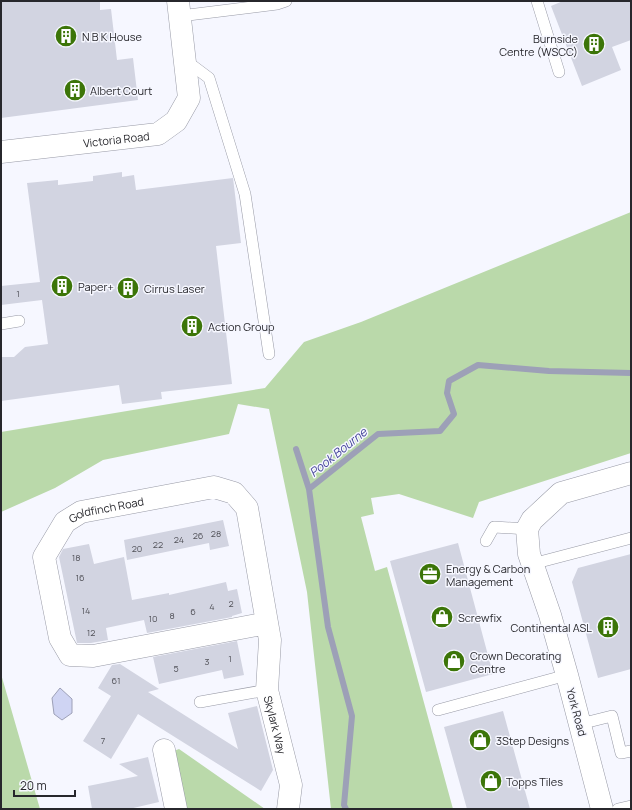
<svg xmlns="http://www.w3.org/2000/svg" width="632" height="810" viewBox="0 0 632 810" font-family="Manrope,sans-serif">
<rect width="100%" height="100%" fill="#f6f7ff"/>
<path fill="#bad9aa" d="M631,212V453L479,502L473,518L399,494L371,498L374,514L361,517L375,571L387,567L453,809H331L307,592L269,409L238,404L229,434L103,460L55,488L1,512V432L265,388L304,342L361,322Z
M1,674L40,809H1Z
M179,749L265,809H180L171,752Z"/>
<path fill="#cfd4f3" stroke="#9da0b7" d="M60,688L72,699V713L62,720L54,714L52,698Z"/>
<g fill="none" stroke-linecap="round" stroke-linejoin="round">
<path stroke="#9da0b7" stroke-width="6" d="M296,449L309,489
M346,809L344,805L352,716L328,627L309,489L378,434L440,431L454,414L447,393L449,381L478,365L549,371L631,373"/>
</g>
<path fill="#d2d4e1" d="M1,1H100V10L111,9L117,60L133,58L138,100L1,118Z
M563,1H631V40L612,47L621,70L582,86L551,6Z
M122,172V177L134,175L136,190L233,178L241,243L216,246L232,384L161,392L162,399L122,404L119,385L1,401V357H14L25,347L48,344L42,300L1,305V286L40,282L27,183L58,180V185L93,181V176Z
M223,520L229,546L210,550L209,543L127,560L124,540Z
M458,543L493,674L426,692L390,561Z
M89,544L94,564L124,557L132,600L169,593V595L226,582L228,591L237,589L242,613L232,616V617L147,633L144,620L106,628L108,640L91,643H77L59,557L63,549Z
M631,554V669L598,678L572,582L578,568Z
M237,641L244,675L224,679L222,670L159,684L153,657Z
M120,664L159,689L148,692L238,749L228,713L257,706L273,770L261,791L138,714L111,759L83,741L111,696L98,688L112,665Z
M503,711L530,809H467L444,727Z
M148,757L159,802L129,809H92L88,786L138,776L119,764Z"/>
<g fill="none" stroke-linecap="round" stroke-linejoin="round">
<g stroke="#989aa6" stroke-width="12">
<path id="service" d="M537,1L559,72
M180,16L277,4L286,1
M185,60L209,78L245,194L269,354
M1,324L19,321
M486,541L494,527L527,529
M532,564L631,538
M200,702L267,690
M438,710L567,675
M580,724L612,716L621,753L631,751
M618,809L631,806"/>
</g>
<g stroke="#989aa6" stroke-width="23">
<g id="minor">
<path id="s1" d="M1,152L158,134L176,121L189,98L178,1"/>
<path id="s2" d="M267,623L93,656L70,655L60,638L44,557L65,522L81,512L214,487L234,493L247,508L270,640L267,690L291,785L288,809"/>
<path d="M164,750L176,809"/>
<path d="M602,809L567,675L550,615L529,554L527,529L532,520L561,493L631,473"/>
</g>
</g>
<use href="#service" stroke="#fff" stroke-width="11"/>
<use href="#minor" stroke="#fff" stroke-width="22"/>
</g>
<defs>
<g id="building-disc" transform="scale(1.15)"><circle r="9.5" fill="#3c7508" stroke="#f6f7ff"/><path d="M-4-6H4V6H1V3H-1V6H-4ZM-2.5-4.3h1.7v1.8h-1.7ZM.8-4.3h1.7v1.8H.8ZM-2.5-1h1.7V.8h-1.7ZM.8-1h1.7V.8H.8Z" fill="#fff"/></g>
<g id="office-disc" transform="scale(1.15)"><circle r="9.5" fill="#3c7508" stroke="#f6f7ff"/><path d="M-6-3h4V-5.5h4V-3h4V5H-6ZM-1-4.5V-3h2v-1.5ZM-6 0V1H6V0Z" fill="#fff"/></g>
<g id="shop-disc" transform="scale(1.15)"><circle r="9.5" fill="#3c7508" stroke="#f6f7ff"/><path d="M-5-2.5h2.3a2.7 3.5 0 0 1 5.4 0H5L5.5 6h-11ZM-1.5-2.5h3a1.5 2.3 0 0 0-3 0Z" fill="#fff"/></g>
</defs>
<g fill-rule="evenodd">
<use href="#building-disc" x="66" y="36"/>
<use href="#building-disc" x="594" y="44"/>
<use href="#building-disc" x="75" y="90"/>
<use href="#building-disc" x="62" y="286"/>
<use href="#building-disc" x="128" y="288"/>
<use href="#building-disc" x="192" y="326"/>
<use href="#office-disc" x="430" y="574"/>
<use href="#shop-disc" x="442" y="617"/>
<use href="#building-disc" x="608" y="627"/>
<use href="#shop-disc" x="454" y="661"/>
<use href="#shop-disc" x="480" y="740"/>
<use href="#shop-disc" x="491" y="781"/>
</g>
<g text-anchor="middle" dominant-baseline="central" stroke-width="3" stroke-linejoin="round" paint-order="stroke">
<g font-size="9" fill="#525259">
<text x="18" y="293">1</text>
<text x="216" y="533">28</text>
<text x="198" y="535">26</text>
<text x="179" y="539">24</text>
<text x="158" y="544">22</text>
<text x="137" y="548">20</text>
<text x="76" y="557">18</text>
<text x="80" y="577">16</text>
<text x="231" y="603">2</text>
<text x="212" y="606">4</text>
<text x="86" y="610">14</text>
<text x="193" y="611">6</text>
<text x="172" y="615">8</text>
<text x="153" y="618">10</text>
<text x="91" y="632">12</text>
<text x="230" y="658">1</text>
<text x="207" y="661">3</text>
<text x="176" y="668">5</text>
<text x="116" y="680">61</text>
<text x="103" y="740">7</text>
</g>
<g font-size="11" fill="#27272c" stroke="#f6f7ff" text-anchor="start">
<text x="82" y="36">N B K House</text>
<text x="578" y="38" text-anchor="end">Burnside<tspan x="578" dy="13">Centre (WSCC)</tspan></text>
<text x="90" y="90">Albert Court</text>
<text x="78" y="286">Paper+</text>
<text x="144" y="288">Cirrus Laser</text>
<text x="208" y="326">Action Group</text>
<text x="446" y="568">Energy &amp; Carbon<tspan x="446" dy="13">Management</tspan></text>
<text x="458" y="617">Screwfix</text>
<text x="592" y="627" text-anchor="end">Continental ASL</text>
<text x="470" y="655">Crown Decorating<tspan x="470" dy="13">Centre</tspan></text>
<text x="496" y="740">3Step Designs</text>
<text x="506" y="781">Topps Tiles</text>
</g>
<g font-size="11" fill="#27272c" stroke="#f6f7ff">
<text stroke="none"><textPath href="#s1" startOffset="116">Victoria Road</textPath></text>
<text stroke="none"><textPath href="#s2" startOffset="387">Goldfinch Road</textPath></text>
<text transform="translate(577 712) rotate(75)">York Road</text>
<text stroke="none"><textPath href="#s2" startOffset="758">Skylark Way</textPath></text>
</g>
<g font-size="12" font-style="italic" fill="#434399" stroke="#f6f7ff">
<text transform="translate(338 452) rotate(-39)">Pook Bourne</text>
</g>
</g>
<rect width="632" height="810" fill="none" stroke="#27272c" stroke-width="4"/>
<path d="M14 790v6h61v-6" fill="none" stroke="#27272c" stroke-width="2"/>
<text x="20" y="790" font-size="12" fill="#27272c" stroke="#f6f7ff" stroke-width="3" paint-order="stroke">20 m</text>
</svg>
